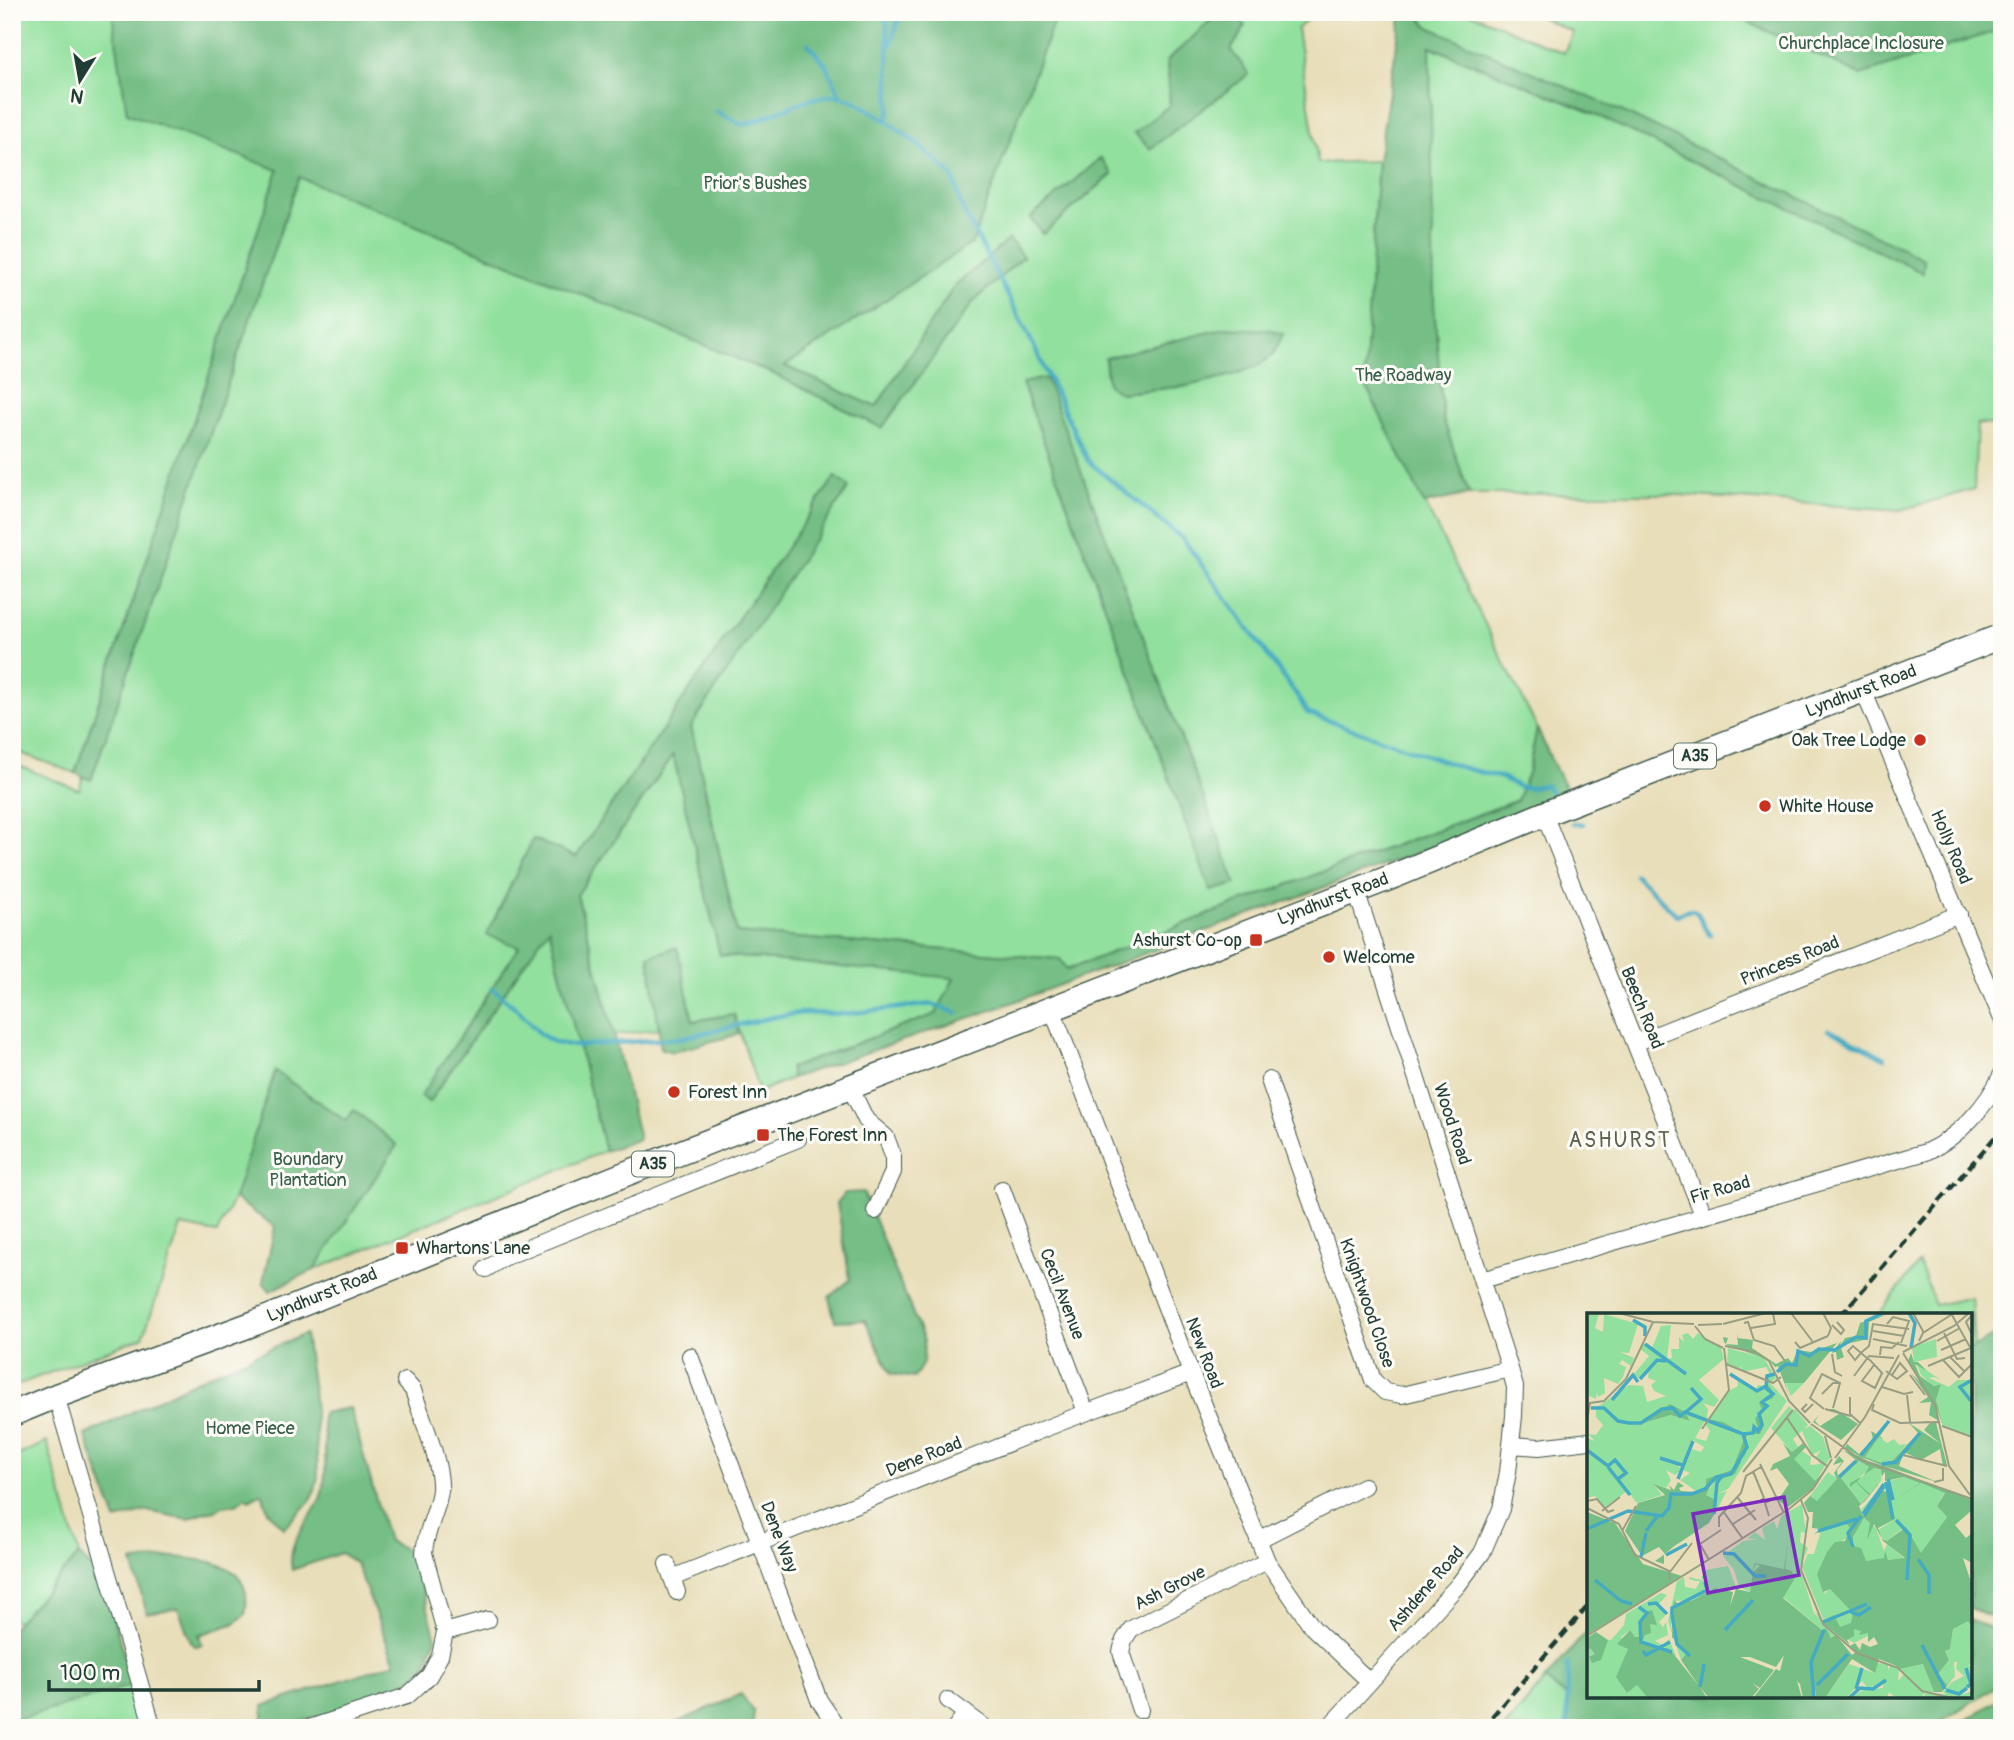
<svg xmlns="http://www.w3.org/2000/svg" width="2014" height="1740" viewBox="0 0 2014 1740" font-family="Pangolin,sans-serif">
<rect width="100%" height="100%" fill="#fdfcf7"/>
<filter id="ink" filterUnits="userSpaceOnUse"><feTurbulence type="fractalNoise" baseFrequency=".0143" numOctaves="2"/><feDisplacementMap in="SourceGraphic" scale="14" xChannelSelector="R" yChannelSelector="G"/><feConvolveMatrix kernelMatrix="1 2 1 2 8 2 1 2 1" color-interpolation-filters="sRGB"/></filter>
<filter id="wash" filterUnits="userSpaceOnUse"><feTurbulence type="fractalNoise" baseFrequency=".00686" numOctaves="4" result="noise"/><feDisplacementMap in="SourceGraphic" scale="28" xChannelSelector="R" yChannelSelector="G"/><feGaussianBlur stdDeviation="1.57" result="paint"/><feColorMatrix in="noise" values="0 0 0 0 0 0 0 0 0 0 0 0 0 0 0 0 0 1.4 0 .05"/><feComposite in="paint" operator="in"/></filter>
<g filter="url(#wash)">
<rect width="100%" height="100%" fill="#e8deb9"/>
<path fill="#92e09e" stroke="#588e69" stroke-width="2" fill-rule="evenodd" d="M12,12H112L127,113L279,169L75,773L12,750Z
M1057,12H1220L1167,61L1170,105L1150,149L1231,50L1245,26L1234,12H1315L1297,29L1318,163L1378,161L1364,382L1537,728L1528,773L1517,800L1233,905L1067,970L1060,959L737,933L691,726L848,487L835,477L576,857L533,839L487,934L519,946L422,1096L429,1102L549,927L605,1151L314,1270L397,1145L353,1111L346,1122L234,1198L217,1233L181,1226L143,1337L12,1387V763L79,790L83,777L91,779L299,177L774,374L882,428L973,302L1022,257L1009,240L954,287L876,407L785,366L972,243ZM1100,158L1112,175L1042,234L1031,218ZM1105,359L1233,375L1187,386L1121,393L1108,385ZM1046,379L1235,884L1211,891L1022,383Z
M1415,12H1468L1564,53L1573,32L1529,12H1727L1860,75L2002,29V425L1977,424L1974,489L1901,510L1664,494H1469L1443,419L1434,305L1429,46L1588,111L1429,27Z
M674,754L720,955L955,978L936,1014L791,1068L792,1078L759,1092L734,1014L693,1021L649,956L659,1029L614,1035L577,895Z
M1919,1263L1935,1305L1971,1297L1974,1347L1970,1350V1315H1878Z
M47,1442L79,1555L18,1621L12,1620V1458Z
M1545,1680L1567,1697L1566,1728H1505Z
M132,1685L144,1728H12V1721Z"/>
<path fill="#75be85" stroke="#4a7e5c" stroke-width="2" d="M112,12H1057L972,243L785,366L876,407L954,287L1009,239L1023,257L973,302L882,428L774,374L299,177L91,780L75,773L278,170L127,113Z
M1220,12H1234L1245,26L1231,50L1249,74L1150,149L1134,133L1170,105L1167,61Z
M1402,12H1415L1429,27L1630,115L1924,259L1923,273L1588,111L1430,46L1434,305L1443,419L1469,494L1424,504L1364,382L1378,161Z
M1727,12H2002V29L1860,75Z
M1101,158L1112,174L1043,234L1030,218Z
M1226,328L1272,330L1283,334L1273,355L1257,366L1233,375L1187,386L1121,393L1108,385L1105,358Z
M1046,378L1236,884L1211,891L1022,383Z
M835,477L849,487L691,727L737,933L1060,959L1067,970L1233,905L1517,801L1528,773L1537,728C1548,751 1557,776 1571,796L995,1009L792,1078L790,1068L936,1014L954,978L720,955L673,755L577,895L614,1035L639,1139L605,1151L549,928L429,1102L421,1096L519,947L487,935L533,839L576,857Z
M677,947L693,1021L734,1014L739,1034L672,1052L660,1048L659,1029L649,956Z
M275,1071L346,1121L354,1110L397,1145L314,1270L270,1291L263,1282L275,1227L234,1198Z
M863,1192L924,1341L923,1363L914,1378L891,1374L865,1320L835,1321L829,1297L850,1280L837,1203L845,1193Z
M2002,1331V1621L1970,1608V1350Z
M305,1334L314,1398L318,1476L315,1491L310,1501L284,1528L268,1511L262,1493L249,1500L246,1497L236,1504L223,1506L216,1510L204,1512L188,1519L147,1511L116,1520L85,1435L206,1376Z
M350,1408L388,1541L413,1553L436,1639L425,1667L404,1687L340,1710L279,1728H263V1706L395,1663L356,1564L341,1553L292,1570C286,1537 312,1523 321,1496C329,1471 324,1438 322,1413Z
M79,1555L103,1579L132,1685L12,1721V1628Z
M176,1557C212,1561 255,1564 245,1615L233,1624L199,1635L202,1645L195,1646L191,1642L178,1608L147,1613L132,1562Z
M1970,1620L2002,1633V1682L1931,1728H1566L1567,1697L1545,1680L1589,1629V1696H1970Z
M741,1694L754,1712L752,1728H665Z
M2002,1697V1728H1954Z"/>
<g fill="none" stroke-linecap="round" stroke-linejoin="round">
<path stroke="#44abc3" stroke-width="4.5" d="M886,12L888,46
M808,44L826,65L840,95
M716,111L743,125C767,118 818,91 840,96C866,101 937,157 953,178C957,185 958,196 960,204L1028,334L1088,461L1183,539L1298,697L1307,713L1460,767L1503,778L1519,787L1530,788L1545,785L1551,792
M887,120L890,109L888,52L901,12
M1573,823L1583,824
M1635,875L1677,915C1704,901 1696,921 1710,935
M493,989L519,1011L540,1034L555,1043L577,1046L680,1038L774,1017L801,1013L844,1014L933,1004L957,1013
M1829,1029L1885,1058
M1567,1728L1568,1664"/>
</g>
</g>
<g filter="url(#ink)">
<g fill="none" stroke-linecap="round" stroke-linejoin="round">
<g stroke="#3d5548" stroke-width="18">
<path id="street" d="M1863,690L2002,1019
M1544,814L1703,1215
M1052,1009L1191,1373L1267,1561L1313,1628L1370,1682
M1635,1043L1959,914
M1269,1080L1373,1380L1385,1392L1402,1395L1510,1369
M850,1087L866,1120L886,1137L893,1156V1172L875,1211
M1002,1189L1086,1412
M486,1269L505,1257L798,1139
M1482,1280L1926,1152C1958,1138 1987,1106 2002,1074
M690,1356L819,1700L838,1728
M56,1396L153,1728
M1512,1445L1539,1447L1589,1441
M1258,1540L1364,1486
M667,1564L677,1592
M672,1578L1064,1421L1191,1373
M445,1632L488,1620
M948,1700L983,1726
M1140,1710L1121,1652L1124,1640L1131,1629L1267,1561
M309,1728L407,1696L429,1676L440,1656L445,1632L424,1553C425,1531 438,1511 440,1490C442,1464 421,1416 413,1390L405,1381
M955,1728L966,1713
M1328,1728L1458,1585L1482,1553L1501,1509L1508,1472L1514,1416L1515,1387L1510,1369L1356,890"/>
</g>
<g stroke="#3d5548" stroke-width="27">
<path id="primary" d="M12,1414L56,1396L255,1323L625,1174L1389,878L1544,814L2002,636"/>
</g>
<use href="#street" stroke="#fff" stroke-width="16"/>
<use href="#primary" stroke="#fff" stroke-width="24"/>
<path stroke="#1f3d34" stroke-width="4.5" stroke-dasharray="10 5" stroke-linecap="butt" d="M1841,1315L2002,1129
M1482,1728L1589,1605"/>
</g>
</g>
<g fill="#c8321e" stroke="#fdfcf7" stroke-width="2.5">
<circle cx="1920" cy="740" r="7"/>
<circle cx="1765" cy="806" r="7"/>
<rect x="1249" y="933" width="14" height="14" rx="3.5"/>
<circle cx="1329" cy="957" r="7"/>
<circle cx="674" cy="1092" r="7"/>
<rect x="756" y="1128" width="14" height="14" rx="3.5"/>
<rect x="395" y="1241" width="14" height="14" rx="3.5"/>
</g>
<g text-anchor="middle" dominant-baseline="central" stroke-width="6" stroke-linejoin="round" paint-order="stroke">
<g fill="#fdfcf7" stroke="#62766e" stroke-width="2">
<rect x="1674" y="743.5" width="42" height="25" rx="5"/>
<rect x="632" y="1151.5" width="42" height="25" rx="5"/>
</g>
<g font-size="16" font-weight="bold" fill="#1f3d34">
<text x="1695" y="756">A35</text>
<text x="653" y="1164">A35</text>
</g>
<g font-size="18" fill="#365e49" stroke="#fdfcf7">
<text x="1861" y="43">Churchplace Inclosure</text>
<text x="755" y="183">Prior's Bushes</text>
<text x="1403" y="375">The Roadway</text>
<text x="308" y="1159">Boundary<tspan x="308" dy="21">Plantation</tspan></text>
<text x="250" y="1428">Home Piece</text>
</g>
<g font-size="18" fill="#1f3d34" stroke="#fdfcf7">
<text transform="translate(1861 691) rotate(-21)">Lyndhurst Road</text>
<text transform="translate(1951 847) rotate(67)">Holly Road</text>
<text transform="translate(1333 899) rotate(-21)">Lyndhurst Road</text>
<text transform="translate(1790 961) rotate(-22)">Princess Road</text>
<text transform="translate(1642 1008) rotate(68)">Beech Road</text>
<text transform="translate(1452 1124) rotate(72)">Wood Road</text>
<text transform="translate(1720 1190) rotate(-16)">Fir Road</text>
<text transform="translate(1062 1294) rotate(69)">Cecil Avenue</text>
<text transform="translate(322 1295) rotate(-22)">Lyndhurst Road</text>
<text transform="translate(1367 1303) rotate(71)">Knightwood Close</text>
<text transform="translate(1204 1353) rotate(69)">New Road</text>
<text transform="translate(924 1457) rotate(-22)">Dene Road</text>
<text transform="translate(779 1537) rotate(69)">Dene Way</text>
<text transform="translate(1170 1588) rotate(-27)">Ash Grove</text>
<text transform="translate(1426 1589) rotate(-49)">Ashdene Road</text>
</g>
<g font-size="18" fill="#1f3d34" stroke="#fdfcf7" text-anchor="start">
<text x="1906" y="740" text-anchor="end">Oak Tree Lodge</text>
<text x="1779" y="806">White House</text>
<text x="1242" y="940" text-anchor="end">Ashurst Co-op</text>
<text x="1343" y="957">Welcome</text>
<text x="688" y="1092">Forest Inn</text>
<text x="777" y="1135">The Forest Inn</text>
<text x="416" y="1248">Whartons Lane</text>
</g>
<g font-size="21" letter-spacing="2" fill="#5d634e" stroke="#fdfcf7">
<text x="1620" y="1140">ASHURST</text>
</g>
</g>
<g transform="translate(1587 1313)">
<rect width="385" height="385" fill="#e8deb9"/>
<path d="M0,0H12L8,15L16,19L17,1L51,11L42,40L33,39L47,45L44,53L35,47L32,51L39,54L36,64L31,71L17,65L18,80L11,84L10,79L9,86L0,82ZM84,12L80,46L85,45L84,36H92V24L97,29L95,22L101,20L106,26L111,20L134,35L137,46L112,67L132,87L127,94L116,90L121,96L120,104L108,125L119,128L123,118L118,111L122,109L158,124L157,132L144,158L120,167L119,175L109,178L93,167L103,160L96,157L105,136L114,139L117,134L106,127L97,153L89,151L95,157L88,162L79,157L84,167L79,175L67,172L75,182L50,190L40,178L17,195L8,183L0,185V125L8,128L1,121L9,122L16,112L9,104V95L42,72L56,73L60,89L79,83L67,78L64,72L69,68L61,65L62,55L51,65L47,61L62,43L53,36L56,30L65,35L74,13ZM74,96L97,99L103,108L84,102L53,111ZM349,26L350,44L327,49L325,34ZM141,35L177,45L189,65L183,70L200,88L141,176L130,181L140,178L128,200L127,186L119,182L129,165L148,161L161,124L121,106L142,78L151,73L150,64L168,78L171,72L180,73V63H184L179,54L160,58L154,57L155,51L153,56L140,51ZM330,51L354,67L347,64L342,65L362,74L370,67H385L384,86L374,75L385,89V123L356,113L349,87L354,71L346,73L334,62ZM204,54L214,65L205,70H217L204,83L196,64L197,55ZM202,93L206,97L201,105L208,96L221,112L217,116L223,113L236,124L243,145L228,169L206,146L215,138L224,144L223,152L233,151L229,144L234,137L225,142L215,118L206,126L211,134L205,139L184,115ZM292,124L300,130L307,126L312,132L320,131L305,148L294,151L278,144ZM272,148L283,155L263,173L286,155L295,158L294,168L274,191L254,165ZM241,159L251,166L230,189L223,183ZM317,164L359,177L350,193L360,204L334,241L316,215L300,228L296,226L291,217L308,206L300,175L287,185L276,203L274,197L298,169ZM215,191L219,220L214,219L213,229L221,235L213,255L227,300L249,322L245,325L196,284L207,265L205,258L174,252L166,260L163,279L152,274L147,257L136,243L156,228L171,226H160L168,219L178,227L175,215L187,208L190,216L194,203ZM277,205L289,215L297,238L300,231L318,246L279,248L266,233V224ZM259,209L263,215L259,225L241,238L230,261L238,281L242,275L281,314V323L267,330L239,313L215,254L221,241H227L234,218ZM141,253L149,274L142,273L143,279L128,275L105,287L88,288L84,313L89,330L99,341L94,347L81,308L90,268L97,264L98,274L109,276L113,268H108L102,266V264L118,268L114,265L119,257ZM74,280L80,282L69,294L76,295L78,303L72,309L76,314L79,309L81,322L68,328L76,332L82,326L89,343L70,332L55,329L58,322L48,324L43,317L34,324L41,336L34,355L36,375L41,380L46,371H52L62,385H2L0,325L24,327L37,312L39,301ZM381,307L385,314V350L381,353H385V377L384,370L371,383L385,378V385H338L337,380L359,381L356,379L365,369L377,363L369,356L370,349H367L368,363L360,373L351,361L362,347L358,338L363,336L366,316ZM288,350L301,351V357L304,351L312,357L311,368L317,361L313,356L336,351L347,379L336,381V385H309L302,379L300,385H263L276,377L296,375V370L281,375L275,368L259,385H238L262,351L288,360Z" fill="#92e09e" fill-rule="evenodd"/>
<path d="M303,0L282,9L281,26L259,31L254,35L257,44L250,47L249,39L245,40L254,28L253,33L258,25L269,23L273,10ZM150,20L151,25L166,27L165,35L189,51L201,45L205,50L211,37L224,39L250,30L217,70H198L204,88L191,53L188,54L182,47L140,32L137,29L136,24L141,25L139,31L151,32ZM324,40L327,49H331L340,58L328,51L333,63L347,73L354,71L349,87L356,113L350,96L352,108L342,102L344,89L332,90L341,84L324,60L334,70L321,48ZM179,69L187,80L186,85L177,89L183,93L174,101L177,112L173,121H160L158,142L151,145L154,149L148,161L125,170L119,182L127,186L128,200L122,210L86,234L77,242V251L68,248L78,241L72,234L55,243L38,218L51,190L78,182L66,171L84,177L82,172L87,177L91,169L97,173L92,175L94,178L110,179L119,176V166L145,157L158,124L137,112L125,110L121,106L136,109L155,120L165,119L167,113L171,116L168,105L176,98L172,90L185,82L176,75ZM83,91L98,99L103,108L84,102L53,111ZM241,96H247L253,99L271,111L254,127L226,109L232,102L228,108L233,113L252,101ZM304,107L293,123L297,127L292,124L278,144L295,150L305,148L331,120L322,110L354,131L337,117L343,110H333L339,108L349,110L360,152L356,153L353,136L334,147L317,139L312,153L350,169L281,148L258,135L260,131L272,141L286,126L284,118L291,122L304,107L311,110ZM196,130L205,139L216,130L219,134L207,146L228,168L238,157L225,176L201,194L191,187L202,171L190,155L183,158L186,151L203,143ZM256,137L385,187V197L368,212L379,225L385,220V250L376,245L385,272V314L381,308L366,316L363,336L358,338L362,347L351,361L360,372L364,368L355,379H347L336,351L313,356L307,352V357V352L292,346L288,360L265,346L238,385H229V377L227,385H216L213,371L210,368L215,385H166L189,356L193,358L197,342L189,354L163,344H153L187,357L173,375L165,370L172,376L164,385H122L113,374L120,385H61L50,372L40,380L29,364L41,336L30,331L43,317L48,324L55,323L53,308L59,299L65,297L70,312L63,311L64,320L58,322L55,329L85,339L112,373L94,347L99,341L85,324L87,287L91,291L106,287L128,275L146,279L143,293L149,276L163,279L166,259L173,253L169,251L164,260L168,250L197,256L201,228L198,256L205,258L208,265L196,285L235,317L239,315L244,325L249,322L265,342L269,339L263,333L268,330L273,337L275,330L283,334L291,331L287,324L281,329V320L272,322L274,318L267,316V323L260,327L263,332L235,309L227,297L236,308L247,302L253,314L264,310L266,300L243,276L236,279L230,261L240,239L248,229L258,228L263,215L258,209L227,221L233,216L225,215L226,199H221L217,190L223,183L230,188L250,166L247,160L255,149L246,152L252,143L257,148L250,157L251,164L269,147ZM272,148L282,154L277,162L287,155L294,157L295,163L298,159V168L317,164L333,170L306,188L334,170L358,180L350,193L360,204L334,240L319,214L300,228L295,226L291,215L308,206L299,173V179L295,177L276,203L272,193L278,188L291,172V171L283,181L270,169L274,164L263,170V174L269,169L282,182L274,191L254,165ZM277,205L283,210L280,227L287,211L296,228L318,245L301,247L298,238L297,245L279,248L274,235L266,233V224ZM0,199L28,210L56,251L95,263L0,322ZM9,319L21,327L14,347L5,350L2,344L8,341L3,335L0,339V325Z" fill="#75be85" fill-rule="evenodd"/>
<path fill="none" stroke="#44abc3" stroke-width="3.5" d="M322,0L328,10L324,35M46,7L58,14V23M58,31L99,61M190,59L199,51L209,52L211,38L222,43L232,36L248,37L269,24L279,25V8L296,0M143,61L170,78L179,73M53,66L70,47L79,48M25,87L46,62L51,69M384,88L373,74L385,67M4,95H17L31,108L42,110H54L75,96L86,95L93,103L98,99L156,121M99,99L114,86L104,75M0,137L21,153L28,147L39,160L31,166M274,142L302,108M73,145L95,152M295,151L309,149L333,120M21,154L43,182M252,164L269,148M91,166L106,128M301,166L306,187M299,169L306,206M127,201L130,170L135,162M276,201L297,171M277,203L297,173M309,207L323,222L320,267M0,216L41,198L75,203L82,195L84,181H105L118,176L129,164L144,161L160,134L156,121L166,120L167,114L171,118L175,112L172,101L180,93L175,89L186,81L179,75L180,63L188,61M59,218L72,201M231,218L270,206M266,234L261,220L274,203M136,240L147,241L168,263H179M79,242L100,231M54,244L59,220M331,246L342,262V281M8,267L34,288L45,291M61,291L69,290L80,301M52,294L60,300L53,309L54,329L85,339M264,299L272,302L284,294M85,302V295L120,277L118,269M85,302L90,331L103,343M236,309L280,291M138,317L166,287M335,332L358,376M56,338L59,342L83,329M379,355L384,371L380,374M230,372L261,341M113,374L117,351M269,376L275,355M359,377L372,381L380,375M227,385L224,349L237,317M262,385L273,375L286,376L299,367"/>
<path fill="none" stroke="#989e84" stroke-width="2" d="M32,0L66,9L107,11M204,0L226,29M236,0L244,15L241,23M326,0L337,20M365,2L384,36M385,2L379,9L385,22M157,10L161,9L167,27L187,33L198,48M136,11L179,0M300,11L306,4L322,8L314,30M111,12L135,11M245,12L254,21L257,17L250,9M108,13L118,26L136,35M164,15L188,11L186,0M286,18L317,23M357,20L370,46L378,45M286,26L320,33M332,28L336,20L367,0M350,28L373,15M208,29L213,35L241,23M138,33L168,39L182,48L202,88L223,110M354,37L379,26M316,39L367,13L382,0M316,40L348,92L362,153L383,182M245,41L248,59L255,63M293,42L294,34L305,35L312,29M363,44L378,59M356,47L372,64L385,51M139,51L186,70L194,64M287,52L275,68L288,75L295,60M341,53L384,35M299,58L310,66L320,58L313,50L305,62M296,61L295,60L283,47L281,46L274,40L266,33L261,38L268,47L274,40L275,39L282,33L286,11L322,16M323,62L338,82M267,63L282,43L307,45M295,74L317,81L326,79M235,81L246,70H253M320,82L323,109M263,84V101L273,110M220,91L215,96L218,99L226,91M287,91L285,97L313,110L353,109M237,96L223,85L235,61L253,70L246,95M238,96L264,103M200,105L225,142L240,153M0,107L3,90L17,88L39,66L66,9M224,111L274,147L385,186M355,113L385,124M115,116L142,77L137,35M238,123L244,145M316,142L360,153M248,145L278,104L312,42M173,151L197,200M166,158L177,185L173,188M156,159L206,97M347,169L356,167V155M150,184L169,207M214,187L221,205L214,257L236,311L270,340L311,355L335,378L365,385M0,188L10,186L21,199L27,197M0,195L32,211L48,242L82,258L83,267M15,198L33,184M136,198L156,226M182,203L178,190L189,184M146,211L168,197M132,214V204L154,180L159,163L174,154M35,218L49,193M122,247L113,231L134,217M83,259L105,230M0,323L202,196L226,176L245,146"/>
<path fill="#7b2cbf" fill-opacity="0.15" stroke="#7b2cbf" stroke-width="3.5" d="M197,184L212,262L121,280L106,201Z"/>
<rect width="385" height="385" fill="none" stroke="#1f3d34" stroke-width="3.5"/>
</g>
<rect width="2014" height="1740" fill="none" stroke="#fdfcf7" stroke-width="42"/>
<g transform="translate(80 80) rotate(191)" stroke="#fdfcf7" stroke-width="5" paint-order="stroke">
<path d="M0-5L12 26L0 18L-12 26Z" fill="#1f3d34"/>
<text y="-10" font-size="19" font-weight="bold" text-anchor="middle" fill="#1f3d34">N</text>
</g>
<path d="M49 1680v10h210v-10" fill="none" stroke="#1f3d34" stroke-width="3.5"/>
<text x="60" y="1680" font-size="21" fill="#1f3d34" stroke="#fdfcf7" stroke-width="5" paint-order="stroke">100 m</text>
</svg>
